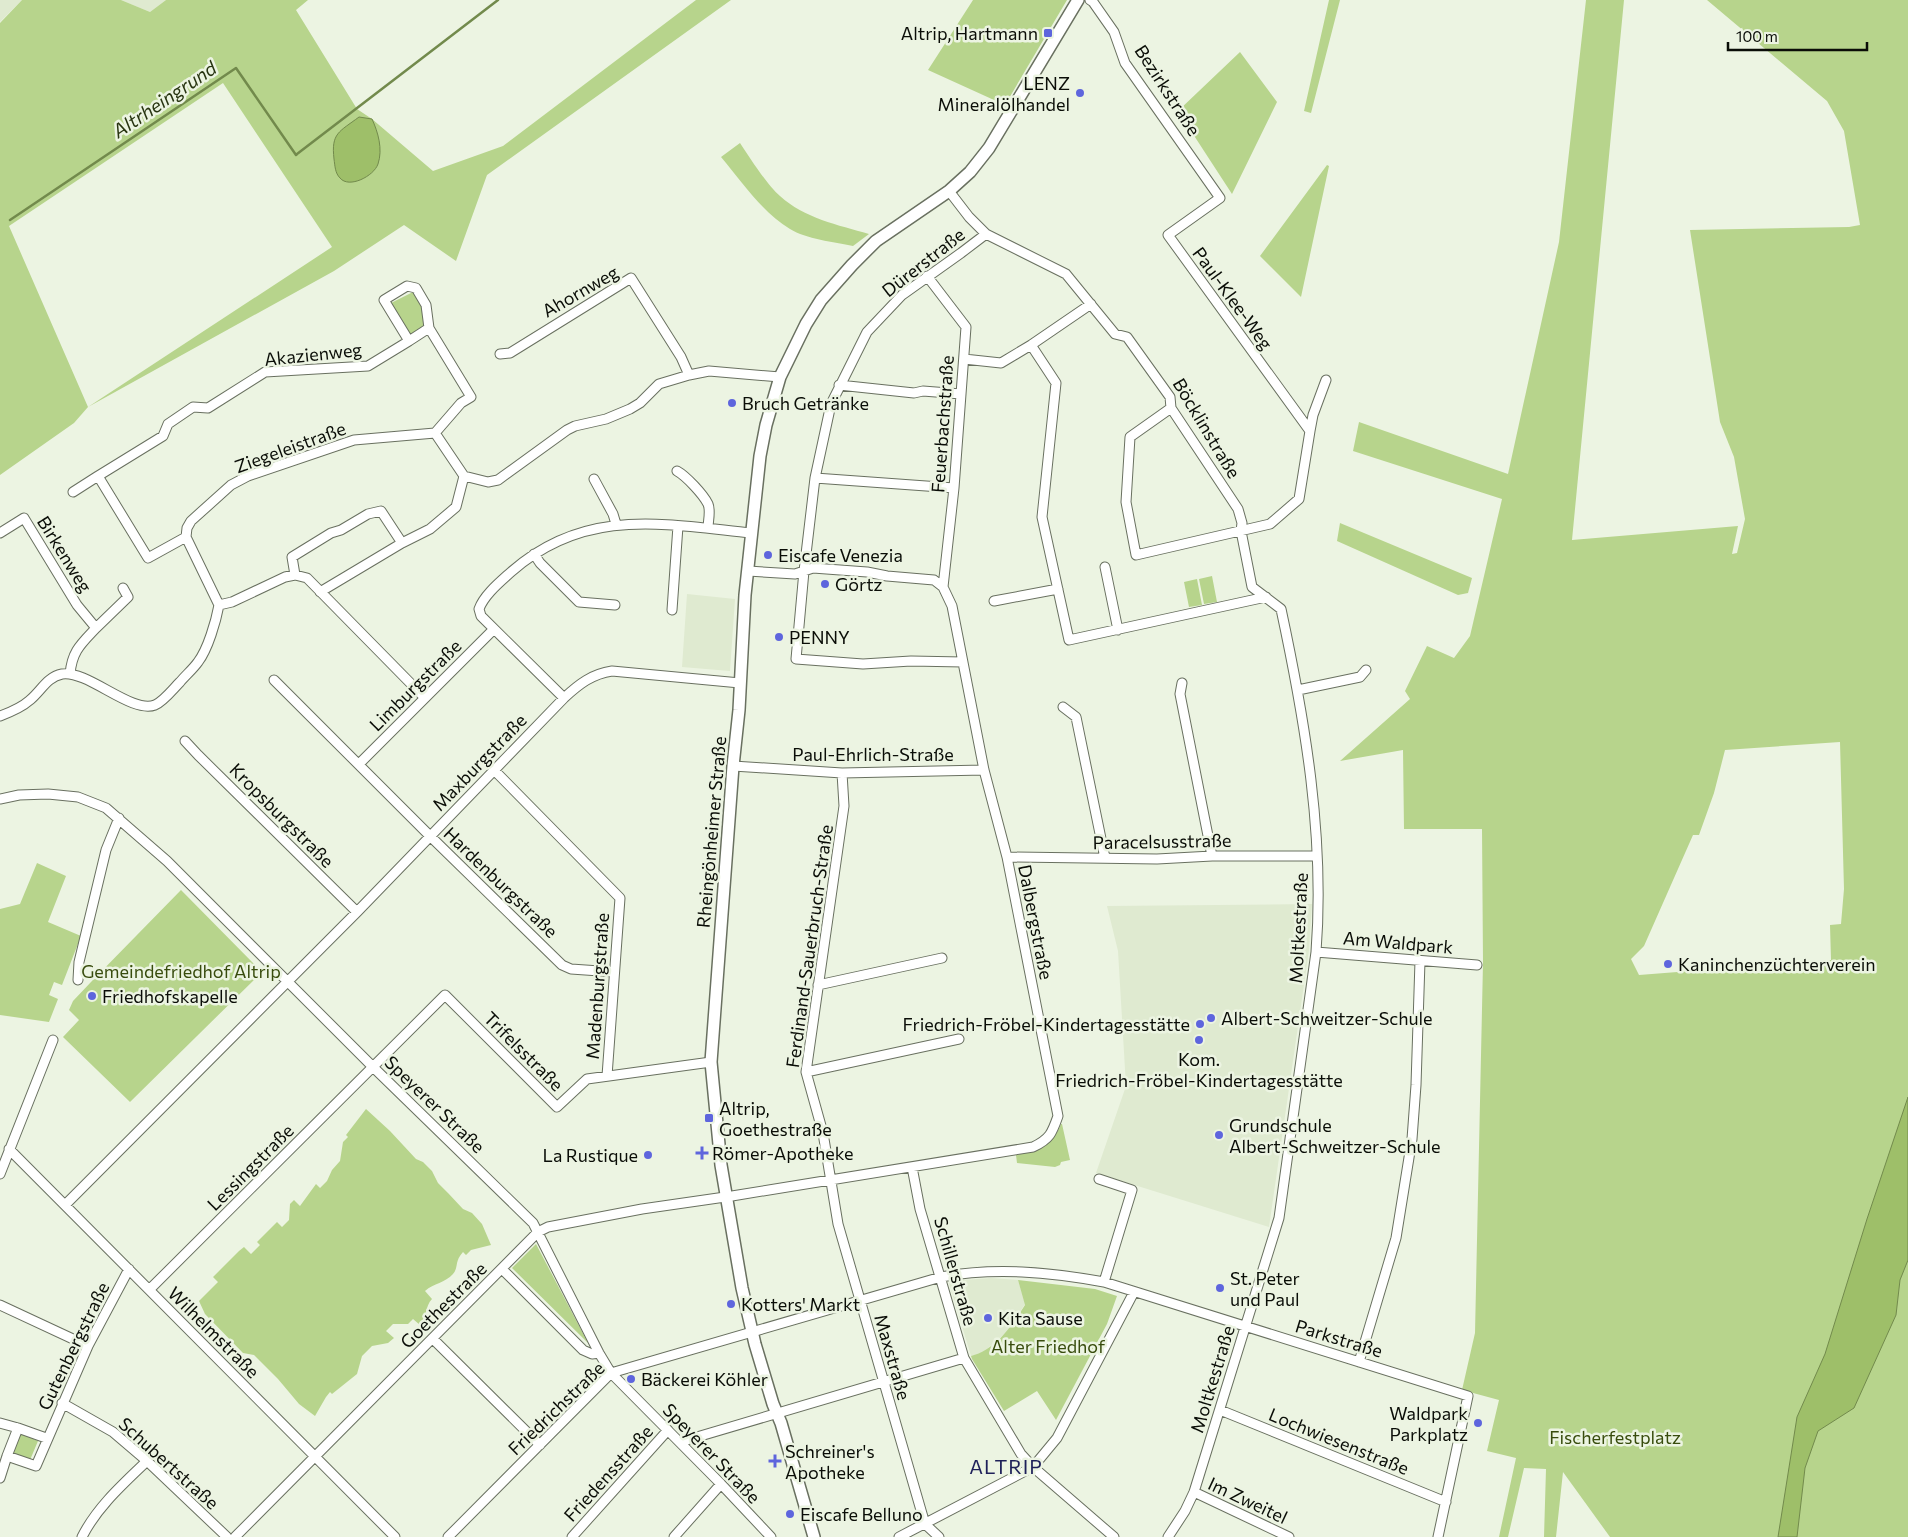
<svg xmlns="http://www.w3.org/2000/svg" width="1908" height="1537" viewBox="0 0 1908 1537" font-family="Commissioner,sans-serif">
<rect width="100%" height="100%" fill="#ecf4e2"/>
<path fill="#dfead0" d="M0,0H22L0,22Z
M121,0H166L150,12Z
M687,594L735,599L730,671L682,667Z
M1312,904L1309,950L1269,1227L1096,1173L1126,1086L1118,951L1107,906Z
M991,1278L1018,1280L1025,1304L1008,1331L982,1353L971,1356L949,1283L950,1281Z"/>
<path fill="#b7d48c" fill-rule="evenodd" d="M22,0H121L150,12L166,0H308L296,10L357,109L372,119L433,171L503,146L696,0H731L487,175L456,261L404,225L334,271L88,407L74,423L0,475V23ZM223,83L332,247L88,407L9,226Z
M973,0H1067L1005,105L928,70Z
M1329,0H1340L1311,113L1304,111Z
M1586,0H1624L1572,540L1738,526L1732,554L1737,553L1745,519L1734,457L1720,422L1690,230L1849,227L1860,225L1844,131L1827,101L1707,0H1908V1537H1610L1563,1472L1556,1537H1544L1546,1469L1524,1468L1508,1537H1499L1516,1458L1487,1451L1499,1400L1462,1390L1475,1333L1483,963L1482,829H1404L1403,750L1340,761L1410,699L1405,691L1427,646L1454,658L1470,636L1502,499L1353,451L1359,422L1508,474L1559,242ZM1840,742L1844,889L1841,924L1830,925L1831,960L1639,975L1631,959L1644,946L1693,835H1699L1714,793L1725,750Z
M1240,52L1277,102L1232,194L1178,111Z
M740,143C750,158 767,185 780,196C804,218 838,225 869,234L853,246C834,242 806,239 790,229C762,212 742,182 721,157Z
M1327,165L1329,166L1301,297L1260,256Z
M413,292L425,312L427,329L409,338L391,303Z
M1340,523L1472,578L1468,593L1458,595L1337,541Z
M1212,576L1217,602L1204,604L1199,579Z
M1197,579L1202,605L1189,607L1184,582Z
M37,863L66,876L48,922L81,936L62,985L54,982L49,995L58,999L49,1022L0,1015V909L20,904Z
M181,890L262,972L130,1102L63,1037L79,1020L69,1010L73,1001L91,982Z
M366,1109L390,1131L416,1159L423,1162L432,1171L438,1183L448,1193L463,1209L472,1213L482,1224L491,1245L471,1250L466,1255L463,1252C454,1262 459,1267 453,1274C445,1283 434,1283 425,1291L432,1299C425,1306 427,1317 420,1325L413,1319L408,1324H393L386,1331L394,1338L388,1343L372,1346L362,1356L357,1374L332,1394L330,1392L326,1397L315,1416L299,1404L278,1379L254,1355L243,1353L205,1314L199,1301L218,1282L213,1277L239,1251L244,1247L251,1254L260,1245L257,1242L277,1222L282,1227L289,1220L290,1204L294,1200L300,1206L316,1184L320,1188L327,1181L332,1170L340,1161L343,1142L348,1137L346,1135Z
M1061,1124H1062L1070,1160L1061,1162L1060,1165L1055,1167L1017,1163L1016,1155C1039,1150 1051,1148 1061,1124Z
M536,1244L588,1343L512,1268Z
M1018,1280L1095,1289L1117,1296L1107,1324L1056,1420L1037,1391L1004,1411L972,1359L971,1356C997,1349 1012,1325 1025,1305Z
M19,1432L38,1441L30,1460L12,1454Z"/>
<path fill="#9ebf69" stroke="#728a4c" d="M359,117L372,119C378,132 383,149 378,164C374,176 349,189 340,178C335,173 335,166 334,159C331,133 339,132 359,117Z
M1908,1097V1260L1900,1280L1896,1315L1854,1408L1818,1431L1805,1468L1797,1537H1778L1797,1417L1825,1354L1867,1219Z"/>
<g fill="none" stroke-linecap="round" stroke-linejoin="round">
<path stroke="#728a4c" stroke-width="2.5" d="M10,220L236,68L296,155L297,154L498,0"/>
<g stroke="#697060" stroke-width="11">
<path id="minor" d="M1090,0L1093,2L1114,32L1125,63L1220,198L1168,235L1310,431L1299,499L1270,524L1136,555L1126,502L1130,437L1171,408
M949,191L969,217L986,234L1066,274L1115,334L1127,337L1170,397L1171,408L1238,509L1242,523L1241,531L1252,587L1281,609C1305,721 1325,837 1316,952L1279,1218L1194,1492L1185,1511L1168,1537
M927,276L966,327L954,488L943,587
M429,328L409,341L384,300L407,286L416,288L426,305L429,328L471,397L461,403L435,433
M1031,345L1056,383L1042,517L1069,640L1266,597
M500,354L510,353L631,278L681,357L689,375
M964,359L1001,363L1031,345L1091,304
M839,385L914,393L923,391L961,394
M1310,431L1313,415L1326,380
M677,471C686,476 703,494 708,504C711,511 708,521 708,528
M815,478L954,488
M594,479L613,514L616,524
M73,492L98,476
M0,533L24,518L77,605L96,628C81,644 72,651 70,674
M186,537L148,558L98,476L163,436L168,424L193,407L208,408L265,372L368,366L409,341
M534,554L540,563L579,602L615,605
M1105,567L1118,630
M295,575L292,557L331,533L341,530L368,514L381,511L402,543L430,529L456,507L464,476
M320,592L402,543
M994,601L1058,589
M219,605L232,602L285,577L295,575L307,578L425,698
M672,610L678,526
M96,628L128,597L123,588
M963,662L911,661L863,664L796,659L804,571L815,478L831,404L867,332L902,295L961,253L986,234
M274,680L430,836L562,965L571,969L614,972
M1182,683L1180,694L1212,856
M1298,690L1360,677L1366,670
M564,698L481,616L479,609C484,595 500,582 511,572C585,507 662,524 751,533
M1063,707L1076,717L1105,858
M0,716C11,712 21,708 30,700C41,691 47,677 62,674C88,670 131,714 155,705C164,701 173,689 180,682C186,675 193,669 198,662C208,649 216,621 219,605L186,537L187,528L191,521L231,485L248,476L354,440L435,433L464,476L488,482L498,480L567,430L575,426L606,419L630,409L640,403L659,384L689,375L709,371L780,377
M185,741L198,755L357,912
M359,764L494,629
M733,766L842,773L984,770
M494,770L620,898L607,1076
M842,773L844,806L806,1072L823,1133L838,1224L925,1524L939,1537
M0,799L19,795L48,794L78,797L106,808L167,861L373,1067L533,1223L599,1353L611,1373L721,1484L771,1537
M1007,857L1157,859L1212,856H1317
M1316,952L1477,965
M78,980L79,962L106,850L119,818
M818,985L942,958
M806,1072L959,1039
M9,1149L395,1537
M912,1167L920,1209L964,1358L1021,1454L1033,1467L1114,1537
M0,1174L53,1040
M1099,1179L1132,1190L1104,1282
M65,1205L357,912L564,698C579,684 592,674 612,671L740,683
M502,1269L583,1350L592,1354L599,1353
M150,1289L445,995L557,1107L587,1079L711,1062
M0,1305L88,1346
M433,1339L540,1445
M1359,1362L1396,1238L1412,1139L1416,1085L1420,961
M62,1403L113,1432L147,1461L227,1537
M1220,1410L1446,1502
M0,1423L18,1428
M680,1442L964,1358
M7,1456L18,1428L46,1438
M0,1478L7,1456L36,1466L88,1346L129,1269
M1194,1492L1289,1537
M82,1537C97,1507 123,1484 147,1461
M235,1537L531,1239L538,1232L548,1227L642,1209L732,1196L1033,1147C1050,1139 1052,1133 1058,1116L1007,857L984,770L952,606L943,587L934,580L887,576L867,572L813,568L795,574L748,571
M448,1537L611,1373L941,1277C995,1267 1049,1272 1104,1282L1468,1396L1438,1537
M572,1537L668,1430
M674,1537L721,1484
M899,1537L1033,1467L1057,1438L1134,1292"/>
</g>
<g stroke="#697060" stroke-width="14">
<path id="tertiary" d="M814,1537L781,1423L773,1404L755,1344L742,1288L721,1165L711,1062L733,766L739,710L745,595L760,456L766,425L780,377L806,324L821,300L852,265L876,241L949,191L970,172L989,148L1078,0"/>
</g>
<use href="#minor" stroke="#fff" stroke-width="9"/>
<use href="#tertiary" stroke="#fff" stroke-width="11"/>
</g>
<g fill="#5e65dd" stroke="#ecf4e2" stroke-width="2">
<rect x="1043" y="28" width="10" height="10" rx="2.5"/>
<circle cx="1080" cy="93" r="5"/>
<circle cx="732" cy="403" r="5"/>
<circle cx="768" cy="555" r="5"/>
<circle cx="825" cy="584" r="5"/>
<circle cx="779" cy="637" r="5"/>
<circle cx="1668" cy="964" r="5"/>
<circle cx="92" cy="996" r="5"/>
<circle cx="1211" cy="1018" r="5"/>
<circle cx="1200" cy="1024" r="5"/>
<circle cx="1199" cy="1040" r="5"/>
<rect x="704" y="1113" width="10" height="10" rx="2.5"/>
<circle cx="1219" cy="1135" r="5"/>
<path d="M699.5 1145.5h5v5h5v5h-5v5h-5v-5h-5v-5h5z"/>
<circle cx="648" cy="1155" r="5"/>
<circle cx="1220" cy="1288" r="5"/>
<circle cx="731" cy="1304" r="5"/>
<circle cx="988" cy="1318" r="5"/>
<circle cx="631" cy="1379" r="5"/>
<circle cx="1478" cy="1423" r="5"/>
<path d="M772.5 1453.5h5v5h5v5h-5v5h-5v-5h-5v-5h5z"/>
<circle cx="790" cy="1514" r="5"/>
</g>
<g text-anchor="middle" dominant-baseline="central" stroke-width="5" stroke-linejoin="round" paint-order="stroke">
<g font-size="18" fill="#0a0d07" stroke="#ecf4e2" text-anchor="start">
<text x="1038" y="33" text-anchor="end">Altrip, Hartmann</text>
<text x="1070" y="83" text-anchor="end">LENZ<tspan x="1070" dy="21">Mineralölhandel</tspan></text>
<text x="742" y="403">Bruch Getränke</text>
<text x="778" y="555">Eiscafe Venezia</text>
<text x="835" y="584">Görtz</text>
<text x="789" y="637">PENNY</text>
<text x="1678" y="964">Kaninchenzüchterverein</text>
<text x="102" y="996">Friedhofskapelle</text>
<text x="1221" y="1018">Albert-Schweitzer-Schule</text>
<text x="1190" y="1024" text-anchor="end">Friedrich-Fröbel-Kindertagesstätte</text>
<text x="1199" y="1059" text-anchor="middle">Kom.<tspan x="1199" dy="21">Friedrich-Fröbel-Kindertagesstätte</tspan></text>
<text x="719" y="1108">Altrip,<tspan x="719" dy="21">Goethestraße</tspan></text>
<text x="1229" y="1125">Grundschule<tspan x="1229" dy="21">Albert-Schweitzer-Schule</tspan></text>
<text x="712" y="1153">Römer-Apotheke</text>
<text x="638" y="1155" text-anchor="end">La Rustique</text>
<text x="1230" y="1278">St. Peter<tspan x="1230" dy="21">und Paul</tspan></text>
<text x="741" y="1304">Kotters' Markt</text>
<text x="998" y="1318">Kita Sause</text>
<text x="641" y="1379">Bäckerei Köhler</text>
<text x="1468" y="1413" text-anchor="end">Waldpark<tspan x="1468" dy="21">Parkplatz</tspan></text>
<text x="785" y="1451">Schreiner's<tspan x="785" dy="21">Apotheke</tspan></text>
<text x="800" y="1514">Eiscafe Belluno</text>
</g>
<g font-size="18" fill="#0a0d07" stroke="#ecf4e2">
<text transform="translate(1168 90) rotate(57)">Bezirkstraße</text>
<text transform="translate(923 262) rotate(-38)">Dürerstraße</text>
<text transform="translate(580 291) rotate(-30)">Ahornweg</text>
<text transform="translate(1233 298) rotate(54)">Paul-Klee-Weg</text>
<text transform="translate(313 354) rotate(-6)">Akazienweg</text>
<text transform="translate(942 424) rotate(-86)">Feuerbachstraße</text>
<text transform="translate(1207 428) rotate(59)">Böcklinstraße</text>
<text transform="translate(290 447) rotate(-20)">Ziegeleistraße</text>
<text transform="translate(65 554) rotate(58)">Birkenweg</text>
<text transform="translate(415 685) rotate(-45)">Limburgstraße</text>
<text x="873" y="754">Paul-Ehrlich-Straße</text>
<text transform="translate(479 762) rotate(-46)">Maxburgstraße</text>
<text transform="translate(282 815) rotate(45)">Kropsburgstraße</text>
<text transform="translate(711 832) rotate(-85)">Rheingönheimer Straße</text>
<text transform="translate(1162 841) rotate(-1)">Paracelsusstraße</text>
<text transform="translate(501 882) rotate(44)">Hardenburgstraße</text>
<text transform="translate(1036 922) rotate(79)">Dalbergstraße</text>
<text transform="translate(1298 928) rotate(-87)">Moltkestraße</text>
<text transform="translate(1398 942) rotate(5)">Am Waldpark</text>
<text transform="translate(809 946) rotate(-82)">Ferdinand-Sauerbruch-Straße</text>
<text transform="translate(597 986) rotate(-86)">Madenburgstraße</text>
<text transform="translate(524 1051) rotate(45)">Trifelsstraße</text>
<text transform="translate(435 1104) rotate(44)">Speyerer Straße</text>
<text transform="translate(250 1167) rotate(-45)">Lessingstraße</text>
<text transform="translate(956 1271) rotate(74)">Schillerstraße</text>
<text transform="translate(443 1305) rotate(-45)">Goethestraße</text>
<text transform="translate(214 1332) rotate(45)">Wilhelmstraße</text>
<text transform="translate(1339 1338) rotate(17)">Parkstraße</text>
<text transform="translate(73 1346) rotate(-64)">Gutenbergstraße</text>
<text transform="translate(893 1357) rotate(74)">Maxstraße</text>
<text transform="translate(1212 1379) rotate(-73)">Moltkestraße</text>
<text transform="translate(556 1408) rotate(-44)">Friedrichstraße</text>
<text transform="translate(1339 1441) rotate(22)">Lochwiesenstraße</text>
<text transform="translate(712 1453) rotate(46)">Speyerer Straße</text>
<text transform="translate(169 1463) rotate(42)">Schubertstraße</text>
<text transform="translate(608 1473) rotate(-48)">Friedensstraße</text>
<text transform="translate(1248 1500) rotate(25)">Im Zweitel</text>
</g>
<g font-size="18" fill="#384c0d" stroke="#ecf4e2">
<text x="181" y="971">Gemeindefriedhof Altrip</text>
<text x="1048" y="1346">Alter Friedhof</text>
<text x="1615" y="1437">Fischerfestplatz</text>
</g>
<g font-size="19" font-style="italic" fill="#283511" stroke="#ecf4e2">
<text transform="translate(164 99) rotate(-34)">Altrheingrund</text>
</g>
<g font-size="20" letter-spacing="1" fill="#1e2059" stroke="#ecf4e2">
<text x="1006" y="1466">ALTRIP</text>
</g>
</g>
<path d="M1728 42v8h139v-8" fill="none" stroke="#0a0d07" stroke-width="2.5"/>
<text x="1736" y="42" font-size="15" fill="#0a0d07" stroke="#ecf4e2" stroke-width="4" paint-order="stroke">100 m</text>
</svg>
